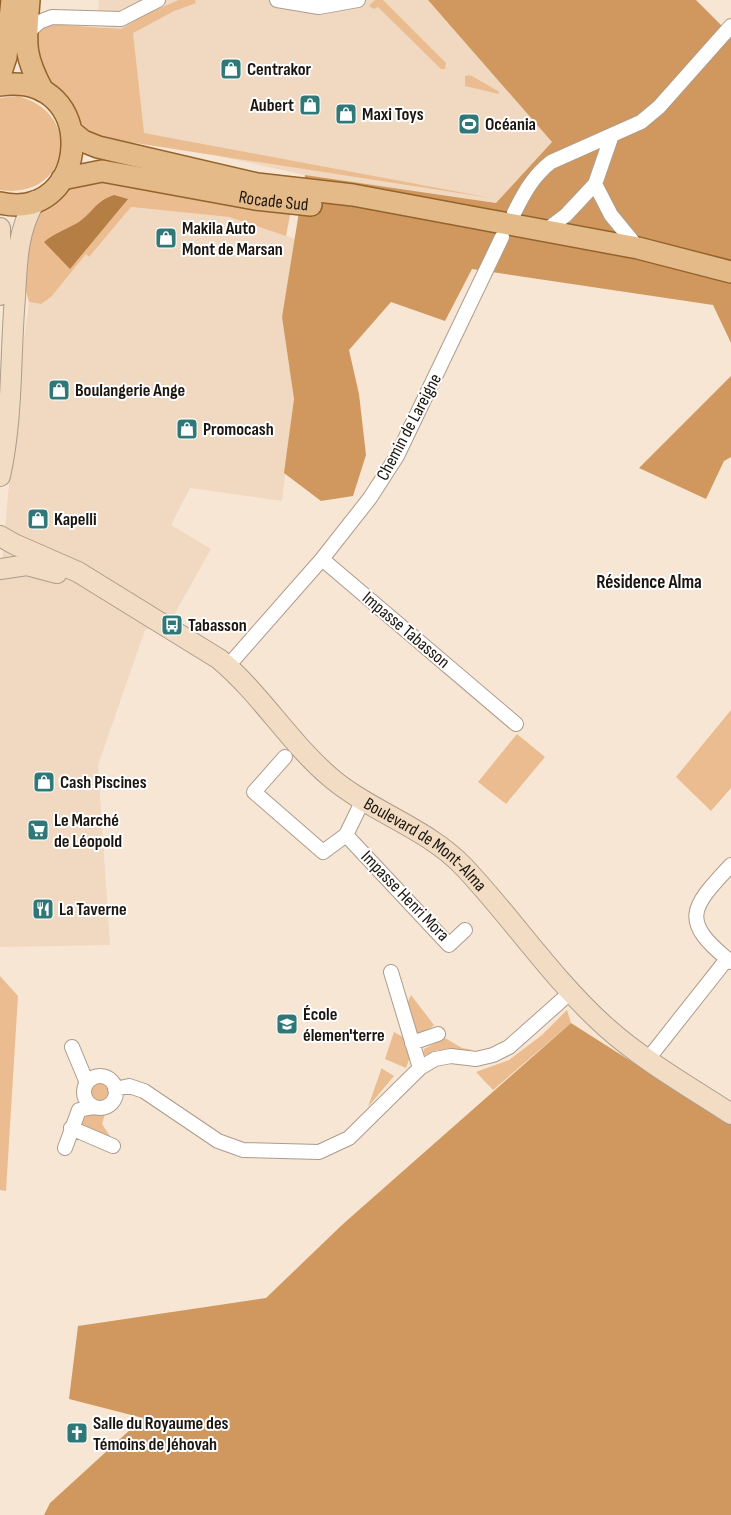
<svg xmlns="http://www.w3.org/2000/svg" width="731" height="1515" viewBox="0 0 731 1515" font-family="'Sofia Sans Condensed',sans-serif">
<rect width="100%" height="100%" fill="#f8e6d4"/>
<path fill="#f0d8c1" d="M99,0H428L552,142L497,203L305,175L139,139L98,12Z
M131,207L229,217L296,239L282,317L294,399L282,501L190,488L171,525L211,549L171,620L145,630L98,765L110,945L0,947V584L18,385L29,302L41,304L51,297L86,254L89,257Z"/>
<path fill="#eabc8f" d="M179,0H195L196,3L174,11L133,33L144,133L491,198L103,138L86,131L67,99L35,66V31L50,24L121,29L146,14Z
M375,0H383L446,63L445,69H441L378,7L374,9L369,6Z
M470,75L498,91L499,94L465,86V76Z
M18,96C87,115 67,201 0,190V98Z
M100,180L291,210L286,236L229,217L131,207L89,257L86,254L51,297L41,304L29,302L25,288L29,238L33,222L44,206L69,185Z
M731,710V788L711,811L676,777Z
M517,734L545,757L506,804L478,782Z
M0,976L18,996L6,1191L0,1190Z
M411,995L434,1025L424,1034L418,1035L413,1030L407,1004Z
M567,1010L571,1023L493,1090L476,1072L509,1060L542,1035Z
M394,1032L403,1037L410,1057L406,1068L385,1059Z
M445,1038L462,1048L473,1050H437L423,1056L424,1049Z
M381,1068L394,1076L368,1107L381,1070Z
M88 1092a12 12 0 1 1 24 0a12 12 0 1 1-24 0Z
M98,1113L105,1114L102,1124L110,1136L105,1138L82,1126V1120L89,1114Z"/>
<path fill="#d0985e" d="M428,0H696L731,35V343L713,305L472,269L445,321L391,302L349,350L359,394L366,455L353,496L321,501L284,473L294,399L282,317L305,175L496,203L552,142Z
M731,376V457L724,461L706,499L639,468Z
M571,1023L731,1125V1515H44L50,1503L143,1418L69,1399L78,1326L266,1298L343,1224Z"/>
<path fill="#b47e44" d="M114,195L128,199L70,269L44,242C55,233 67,229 79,222C93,212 96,201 114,195Z"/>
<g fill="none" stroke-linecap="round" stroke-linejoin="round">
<g stroke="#ad9c8b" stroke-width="16">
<path id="street" d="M277,0L319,7L358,0
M27,33L39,22L52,17L121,19L158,0
M595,184L611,215L638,248
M514,213C524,193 533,176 551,162L641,122L659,107L731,26
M545,231L566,215L595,184L612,135
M322,559L516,724
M228,666L322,559L370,498L397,456L502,237
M285,757L254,792L323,852L346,835L363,800
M346,835L449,945L465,930
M731,865C692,907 678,920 731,962
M391,972L420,1068
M412,1043L438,1034
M72,1047L87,1083
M648,1059L727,959
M84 1092a16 16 0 1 1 32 0a16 16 0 1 1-32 0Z
M115,1089L129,1086L144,1091L218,1141L243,1150L319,1152L349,1138L420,1068L435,1059L451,1056L476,1059L493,1055L509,1047L572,991
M71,1128L113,1146
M65,1148L79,1110L94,1107"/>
</g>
<g stroke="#ad9c8b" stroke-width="22">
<g id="secondary">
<path d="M0,228V295"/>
<path d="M0,476C13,418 10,356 15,297C17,261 17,232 35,201"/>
<path id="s1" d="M0,536L14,544L78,572L219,659C261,694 289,742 330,777C371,812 427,828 464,867C513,919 554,981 607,1028C644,1061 690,1087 731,1114"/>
<path d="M0,569L27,565L57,573"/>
</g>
</g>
<g stroke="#93632b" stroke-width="24">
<g id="primary">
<path d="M29,0C26,42 22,52 43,91"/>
<path d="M0,75L6,57L12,0"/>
<path d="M0,85C101,70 91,224 0,203"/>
<path d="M72,132L83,141L98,147L257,184L353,195L487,220L638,248L731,272"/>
<path id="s2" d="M62,179L102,171L255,199L311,205"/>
</g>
</g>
<use href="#street" stroke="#fff" stroke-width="14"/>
<use href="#secondary" stroke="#f2dcc4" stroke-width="20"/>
<use href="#primary" stroke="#e5ba89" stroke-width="21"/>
</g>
<defs>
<g id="shop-square" transform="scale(1.125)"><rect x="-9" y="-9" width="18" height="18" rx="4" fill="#2f7877" stroke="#fff"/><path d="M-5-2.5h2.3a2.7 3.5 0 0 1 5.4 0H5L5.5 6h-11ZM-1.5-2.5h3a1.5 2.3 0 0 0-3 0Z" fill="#fff"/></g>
<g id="stadium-square" transform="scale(1.125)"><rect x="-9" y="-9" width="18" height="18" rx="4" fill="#2f7877" stroke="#fff"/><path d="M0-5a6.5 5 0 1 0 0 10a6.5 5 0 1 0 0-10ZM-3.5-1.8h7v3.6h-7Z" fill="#fff"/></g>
<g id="bus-square" transform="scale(1.125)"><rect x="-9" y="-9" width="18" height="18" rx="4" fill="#2f7877" stroke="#fff"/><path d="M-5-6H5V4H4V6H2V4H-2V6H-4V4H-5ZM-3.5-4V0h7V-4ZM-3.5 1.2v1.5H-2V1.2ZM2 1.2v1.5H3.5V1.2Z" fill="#fff"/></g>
<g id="supermarket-square" transform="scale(1.125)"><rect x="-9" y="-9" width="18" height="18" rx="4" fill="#2f7877" stroke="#fff"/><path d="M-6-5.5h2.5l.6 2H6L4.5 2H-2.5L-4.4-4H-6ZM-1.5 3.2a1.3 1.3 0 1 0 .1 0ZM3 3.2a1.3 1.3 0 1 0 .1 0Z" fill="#fff"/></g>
<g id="restaurant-square" transform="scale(1.125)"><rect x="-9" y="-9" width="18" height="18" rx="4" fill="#2f7877" stroke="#fff"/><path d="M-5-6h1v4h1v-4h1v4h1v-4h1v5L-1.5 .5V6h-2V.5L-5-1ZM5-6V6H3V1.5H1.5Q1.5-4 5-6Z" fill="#fff"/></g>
<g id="school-square" transform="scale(1.125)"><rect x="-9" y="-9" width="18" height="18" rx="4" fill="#2f7877" stroke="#fff"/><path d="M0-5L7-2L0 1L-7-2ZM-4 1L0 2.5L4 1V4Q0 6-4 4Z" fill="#fff"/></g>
<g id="church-square" transform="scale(1.125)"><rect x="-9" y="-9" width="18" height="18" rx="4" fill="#2f7877" stroke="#fff"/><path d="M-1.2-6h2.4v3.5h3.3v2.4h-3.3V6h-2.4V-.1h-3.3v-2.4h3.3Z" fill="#fff"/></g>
</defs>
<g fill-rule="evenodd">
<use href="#shop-square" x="231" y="69"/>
<use href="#shop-square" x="310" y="105"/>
<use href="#shop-square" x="346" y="114"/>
<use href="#stadium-square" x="469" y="124"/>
<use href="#shop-square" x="166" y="238"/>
<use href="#shop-square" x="59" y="390"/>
<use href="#shop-square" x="187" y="429"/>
<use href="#shop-square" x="38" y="519"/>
<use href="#bus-square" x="172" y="625"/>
<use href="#shop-square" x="44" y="782"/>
<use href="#supermarket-square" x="38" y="830"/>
<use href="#restaurant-square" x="43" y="909"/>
<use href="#school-square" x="287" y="1024"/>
<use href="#church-square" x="77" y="1433"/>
</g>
<g text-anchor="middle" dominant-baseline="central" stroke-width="4" stroke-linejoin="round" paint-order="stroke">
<g font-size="18" font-weight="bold" fill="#1c1610" stroke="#fff" text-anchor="start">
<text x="247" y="69">Centrakor</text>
<text x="294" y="105" text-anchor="end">Aubert</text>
<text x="362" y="114">Maxi Toys</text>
<text x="485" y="124">Océania</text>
<text x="182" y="228">Makila Auto<tspan x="182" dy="21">Mont de Marsan</tspan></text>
<text x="75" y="390">Boulangerie Ange</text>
<text x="203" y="429">Promocash</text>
<text x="54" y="519">Kapelli</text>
<text x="188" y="625">Tabasson</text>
<text x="60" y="782">Cash Piscines</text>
<text x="54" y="820">Le Marché<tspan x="54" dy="21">de Léopold</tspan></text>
<text x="59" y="909">La Taverne</text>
<text x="303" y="1014">École<tspan x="303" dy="21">élemen'terre</tspan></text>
<text x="93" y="1423">Salle du Royaume des<tspan x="93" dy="21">Témoins de Jéhovah</tspan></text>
</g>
<g font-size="18" fill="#1c1610" stroke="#fff">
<text stroke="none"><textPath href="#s2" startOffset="215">Rocade Sud</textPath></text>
<text transform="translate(409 427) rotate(-62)">Chemin de Lareigne</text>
<text transform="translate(406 630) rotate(40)">Impasse Tabasson</text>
<text stroke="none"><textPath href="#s1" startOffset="531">Boulevard de Mont-Alma</textPath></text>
<text transform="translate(405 896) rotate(46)">Impasse Henri Mora</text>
</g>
<g font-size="19" font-weight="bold" fill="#1c1610" stroke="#fff">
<text x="649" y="582">Résidence Alma</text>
</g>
</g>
</svg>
